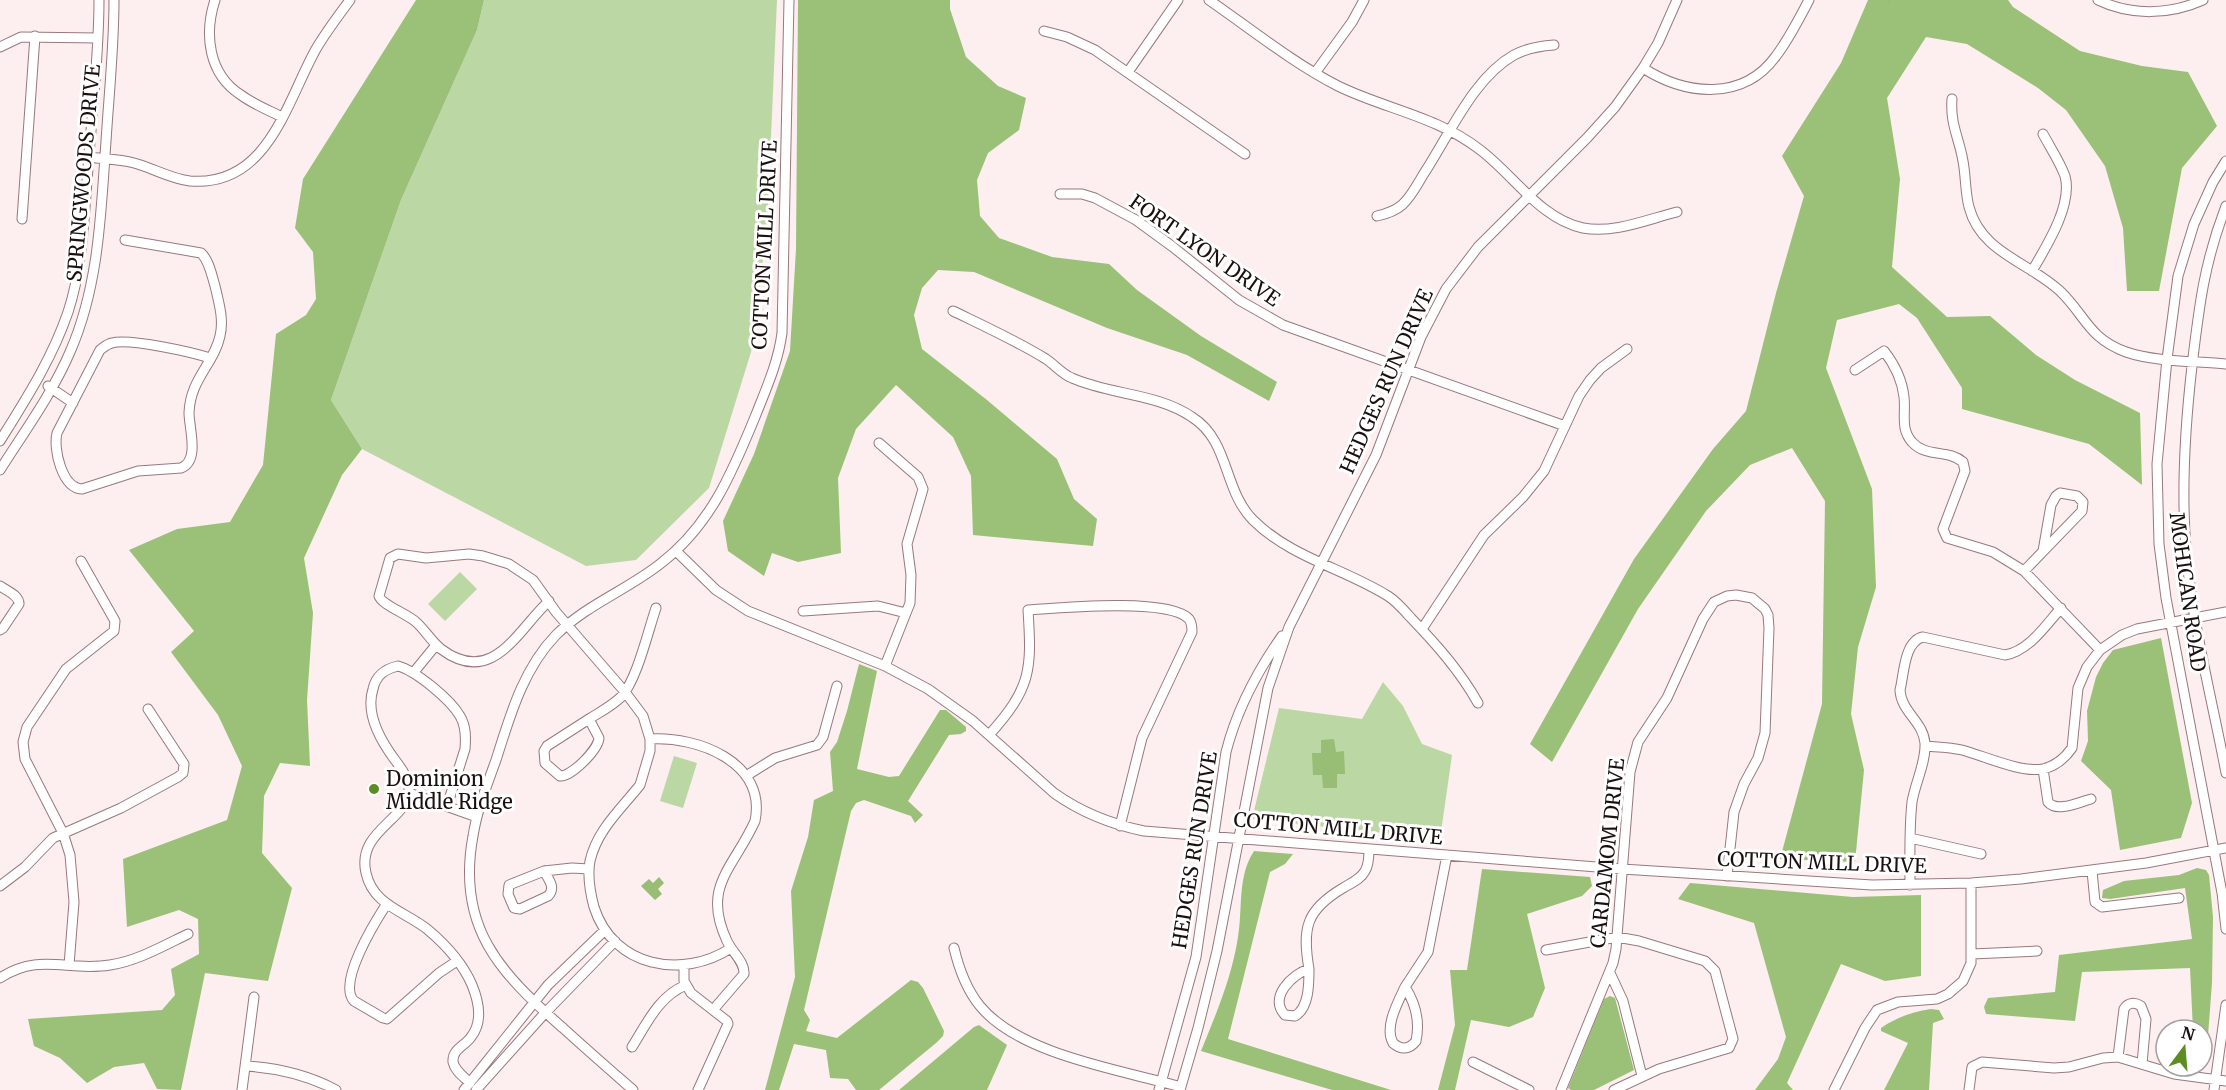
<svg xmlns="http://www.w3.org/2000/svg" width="2226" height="1090" viewBox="0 0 2226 1090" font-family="Merriweather,serif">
<rect width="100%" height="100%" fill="#fdeef0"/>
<path fill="#bbd7a4" d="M484,0H777L767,228L751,352L709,488L636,560L586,566L362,449L331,400L401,200L477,30Z
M460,572L477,589L445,621L428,604Z
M1383,682L1403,706L1422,744L1452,755L1440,839L1252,819L1279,708L1362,719Z
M674,756L697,763L683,808L660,801Z"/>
<path fill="#9ac177" d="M416,0H484L477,30L401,200L331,400L362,449L342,475L304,558L313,613L307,700L310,766L280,763L264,796L262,853L292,888L268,981L205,973L181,1090L157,1089L144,1063L114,1067L87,1083L60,1058L34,1046L28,1019L162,1010L175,995L171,969L199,954L198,919L179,910L127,927L123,859L227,820L242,766L218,715L171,652L194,631L129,550L177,529L230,522L263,465L276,334L306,315L316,299L313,252L295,228L303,179Z
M798,0H950V9L966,57L998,86L1026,98L1019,130L988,153L977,180L980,216L999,238L1052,257L1109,264L1137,290L1201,336L1277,382L1269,401L1187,355L1107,328L974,272L938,270L922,288L914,315L922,349L987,400L1057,459L1074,499L1097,519L1093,546L973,535L971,476L953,437L896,385L856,429L838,478L841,553L798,562L772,553L764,576L728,551L723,521L754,454L790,351L796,249Z
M1868,0H2008L2013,7L2080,51L2142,66L2188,72L2217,126L2182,168L2159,291H2127L2123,228L2105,166L2066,110L2038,88L1967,44L1926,37L1887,98L1900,179L1892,267L1947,317L1990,316L2036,355L2075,380L2140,413L2142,485L2089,444L1962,409V388L1917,318L1899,304L1837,320L1826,368L1872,489L1876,587L1858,647L1851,714L1864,770L1855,862L1780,859L1822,704L1825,501L1792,448L1750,465L1706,511L1638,609L1552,762L1530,744L1634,559L1713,449L1746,411L1776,293L1804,196L1782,156L1841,63Z
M2161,638L2192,803L2181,838L2120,850L2111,790L2081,761L2088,741L2087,711L2096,677L2103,663L2113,650Z
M859,664L877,671L857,769L889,777L899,776L940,710H946L966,727V731L961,734L949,735L908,801L923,815L915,823L911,816L864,800L856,803L851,811L804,1010L810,1020L806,1031L837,1038L911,980L918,982L923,988L944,1031L943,1036L936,1043L879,1090H856L848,1079L830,1078L826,1050L794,1044L779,1090H765L795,977L791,891L808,837L814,800L833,791L830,752L837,742L847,711Z
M1254,851L1293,854L1285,864L1270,872L1228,1039L1391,1090H1332L1201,1051C1216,1014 1232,977 1238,937C1243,908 1237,877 1254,851Z
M2197,868L2206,870L2209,875L2213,917L2212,983L2206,1062L2202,1064V1030H2193L2190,968L2082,972L2075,1021L1986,1014L1984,1007L1988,998L2055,992L2059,955L2192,939L2185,888L2110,899L2102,898L2103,890L2124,881L2179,875Z
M1482,869L1590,877L1592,886L1582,896L1527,914L1545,988L1533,1017L1509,1027L1471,1020L1455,1090H1438L1455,1025L1450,970H1467Z
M1690,883L1853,897L1921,895V976L1885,981L1841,964L1787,1083L1793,1090H1755L1778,1059L1786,1037L1754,923L1678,899Z
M1610,996L1615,998L1634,1070L1594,1090H1571L1568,1088L1604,999Z
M1931,1009L1939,1010L1944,1019L1933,1023L1929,1090H1884L1908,1043L1881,1031V1028C1897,1017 1912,1012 1931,1009Z
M979,1025L1007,1045L987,1090H899L974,1027Z"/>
<path fill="#97be74" d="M1334,739L1336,752L1344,751L1345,774H1337V788H1323L1322,775H1313L1312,753H1321V740Z
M659,877L664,883L658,889L662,894L655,900L641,886L649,879L653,883Z"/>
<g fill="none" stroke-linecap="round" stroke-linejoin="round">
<path stroke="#97be74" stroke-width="2" d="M1888,3L1890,0"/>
<g stroke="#98797d" stroke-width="11">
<path id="minor" d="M215,0C204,34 208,74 241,95C253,104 268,110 282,117
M1209,0C1251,29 1293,63 1338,86C1385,109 1436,116 1479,149C1513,174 1540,219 1583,228C1614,234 1648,219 1677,212
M2098,0C2131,16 2170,15 2203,0
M1044,31L1067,37L1095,50L1245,154
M0,47L21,37L98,38
M1643,68C1685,95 1743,102 1776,56C1789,39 1799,19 1809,0
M1128,72L1178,0
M1315,73L1352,22L1364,0
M1952,99C1950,124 1959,138 1963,161C1966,177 1965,192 1969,207C1981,253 2029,262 2060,291C2086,316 2088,338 2126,352C2155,362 2195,361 2226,364
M88,157C103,159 119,159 134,163C153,168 171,179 190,181C268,187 286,103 316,49C326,32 338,16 350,0
M2226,161L2213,182L2194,224L2178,276L2167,359L2157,464L2159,544L2166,598L2222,893L2226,929
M1060,194H1082L1095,198L1136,220L1173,247L1239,300L1283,325L1565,426
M2226,206C2204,263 2199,307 2192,366C2185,427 2181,487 2186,549C2192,624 2212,699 2226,773
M1377,216C1386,214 1395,211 1402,205C1411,197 1417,185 1423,175C1449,136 1473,78 1514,55C1527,48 1540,46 1554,45
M22,219L35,36
M125,240L201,253C209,260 212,276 215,286C219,303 224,320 220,336C214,364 190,379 189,413C189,428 200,461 181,468L138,471L82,489C62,488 53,449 57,433L100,350C104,347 107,344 112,343C129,338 191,352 210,358
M2032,271C2046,247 2073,205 2065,176C2060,162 2050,147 2043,134
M953,311C984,326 1017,341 1046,359C1055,365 1062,374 1072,378C1110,395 1157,393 1192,417C1230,441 1223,490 1253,520C1290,557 1345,569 1388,596C1396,601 1404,610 1411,618C1436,644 1460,671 1478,703
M1855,370L1884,351C1895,365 1902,379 1904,397C1906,413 1900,429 1912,442C1926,458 1948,449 1963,462L1965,471L1943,529L1947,538L1993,552L2024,571L2100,650
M48,386L73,403
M0,441C26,399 52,359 68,312C83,267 84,216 88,168C92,112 99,56 99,0
M879,443L918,477L923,489L907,544L911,575L910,603L885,666
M0,470C24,432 52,394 70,352C99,286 101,212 106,141C109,94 114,47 114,0
M676,551L716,590L748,611L885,666L928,689L973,721L1054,793C1082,813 1110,824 1144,831L1622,869L1872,885L1971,883L2021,879L2146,863L2226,848
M2024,571L2082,511L2083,502L2077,496L2060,493L2056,496L2051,505L2043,551
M0,586C7,591 19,595 19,604L3,628L0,630
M549,601C518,629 493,688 441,649C431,641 425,630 416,622C407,614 381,604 379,596L390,558L398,554L426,558L469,554L483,556L509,564L533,580L556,612L625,692L643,716L650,739V751L640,785C621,809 597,830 590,861C587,877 590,892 594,907C613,967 682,980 731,948
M803,611L878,606L906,613
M1422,629L1484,535L1523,497L1544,471L1579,396L1590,380L1601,368L1627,349
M414,672L436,645
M589,719L599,738C598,750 571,777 560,776L545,763L544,751L547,746Z
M589,719C600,712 612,706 621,697C637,680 648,631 656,608
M989,735C1031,688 1032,671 1028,610C1057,608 1169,597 1189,619C1192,623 1192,627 1192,632L1142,738L1120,826
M650,739C697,736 767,762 755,821C734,868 701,886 727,941C732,952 745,962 744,974L713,1010
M1925,746C1937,747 1950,747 1962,750C1984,756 2021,773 2043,769C2056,766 2065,758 2072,748L2078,688L2087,667L2100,650L2122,635L2137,629L2226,612
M2043,769L2048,802C2057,813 2079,802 2091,799
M746,776L775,758L817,745L823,737L837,686
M409,793L477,817
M447,806L465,749C466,737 466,726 460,716C450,699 416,671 398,666C385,669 376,675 373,689C365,714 380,740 395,760C401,768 408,777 409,788C411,819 356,830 366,873C373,905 404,911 427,929C445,944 463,964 472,985C479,1002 483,1022 471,1037C465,1046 452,1049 453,1062C455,1071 464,1077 470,1083
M1910,838L1981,854
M544,871C549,880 556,888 548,896L520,909L514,908L508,894L509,885Z
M544,871L572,868L589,869
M2092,871L2095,902L2102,907L2179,898
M1910,885C1910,858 1909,829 1912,802C1915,783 1926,763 1925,743C1923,721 1901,712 1900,690C1904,675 1904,641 1923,637L2005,655C2029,651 2046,625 2061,608
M0,886L25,867L53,838L121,808L178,777L183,773L184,764L148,709
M386,905C375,922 337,983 354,1001L383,1018L387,1019L439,973L457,961
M954,948C959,969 966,989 980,1006C1020,1055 1122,1070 1181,1087
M1546,950L1617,937L1639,941L1705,961L1715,971L1733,1039L1729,1048L1659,1069L1614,1090
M1972,954L2037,951
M69,965L74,902L70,855L63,833L25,759L23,742L27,727L66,669L114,631L115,621L81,561
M684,966V981L691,993L727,1021L728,1024L698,1090
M1309,969C1302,928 1306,910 1343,888C1351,883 1361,879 1365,871C1369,865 1369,856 1369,849
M1309,969C1309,984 1309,1008 1295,1016L1285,1015C1268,998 1292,974 1309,969Z
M1610,973L1623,1001L1642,1076
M0,978C40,952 67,972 110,965C137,961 163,946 188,934
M1405,987C1416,1004 1420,1022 1416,1041C1409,1050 1401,1050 1393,1043C1384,1027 1398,1002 1405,987Z
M1405,987L1428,952L1447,855
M632,1047C647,1023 659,996 686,985
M2118,1057L2124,1009C2128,1002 2135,1002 2141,1006L2146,1019L2142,1064
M1473,1062L1529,1090
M246,1066C278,1068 308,1075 336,1090
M242,1090L254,997
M464,1090L548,985L605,930
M476,1090L545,1013L615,941
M633,1090C609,1069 586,1049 563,1028C500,973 456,927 473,836C477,810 487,785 496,760C510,716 523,669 556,635C586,605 627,590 660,564C710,526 732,473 755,417C766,389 778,363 782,333L789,0
M1159,1090L1196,957L1226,752C1237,709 1256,673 1282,636
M1180,1090L1198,1028L1217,951L1268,688L1289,627L1376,455L1421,337L1446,289L1478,247L1587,138L1615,107L1643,68L1658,43L1677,0
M1561,1090L1613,963L1616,949L1630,772L1638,742L1667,698L1703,619L1714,602L1727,596L1736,595L1752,598L1765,609L1768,615L1769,628L1765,733L1758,758L1744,784L1734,812L1727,876
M1834,1090L1865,1028L1877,1010L1898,1002L1937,999L1948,994L1963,981L1971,963V883
M1969,1090L1972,1067L1982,1062L2054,1068L2069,1067L2103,1058L2118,1057L2174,1074L2226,1081
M2214,1090L2226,1005"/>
</g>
<use href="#minor" stroke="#fff" stroke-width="9"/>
</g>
<circle fill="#5c8c22" stroke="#fff" stroke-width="2" cx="374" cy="789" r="6"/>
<g text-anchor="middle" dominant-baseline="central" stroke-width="6" stroke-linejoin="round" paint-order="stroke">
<g font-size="20" fill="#1b1011" stroke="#fff">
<text transform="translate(83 173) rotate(-85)">SPRINGWOODS DRIVE</text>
<text transform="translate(764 245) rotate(-87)">COTTON MILL DRIVE</text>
<text transform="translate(1205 250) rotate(35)">FORT LYON DRIVE</text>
<text transform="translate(1386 381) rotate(-66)">HEDGES RUN DRIVE</text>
<text transform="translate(2188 592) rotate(82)">MOHICAN ROAD</text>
<text transform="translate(1338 828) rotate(5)">COTTON MILL DRIVE</text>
<text transform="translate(1194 850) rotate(-81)">HEDGES RUN DRIVE</text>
<text transform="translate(1607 853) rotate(-84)">CARDAMOM DRIVE</text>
<text transform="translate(1822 862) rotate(2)">COTTON MILL DRIVE</text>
</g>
<g font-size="20" fill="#1b1011" stroke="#fff" text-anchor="start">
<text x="386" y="778">Dominion<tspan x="386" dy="23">Middle Ridge</tspan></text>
</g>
</g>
<g transform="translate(2184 1048) rotate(16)"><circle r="28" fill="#ffffff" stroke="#a49fa0" stroke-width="1.5"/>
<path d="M0-4.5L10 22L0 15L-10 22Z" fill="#5c8c22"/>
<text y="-9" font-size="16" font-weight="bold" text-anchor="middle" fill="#1b1011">N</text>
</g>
</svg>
